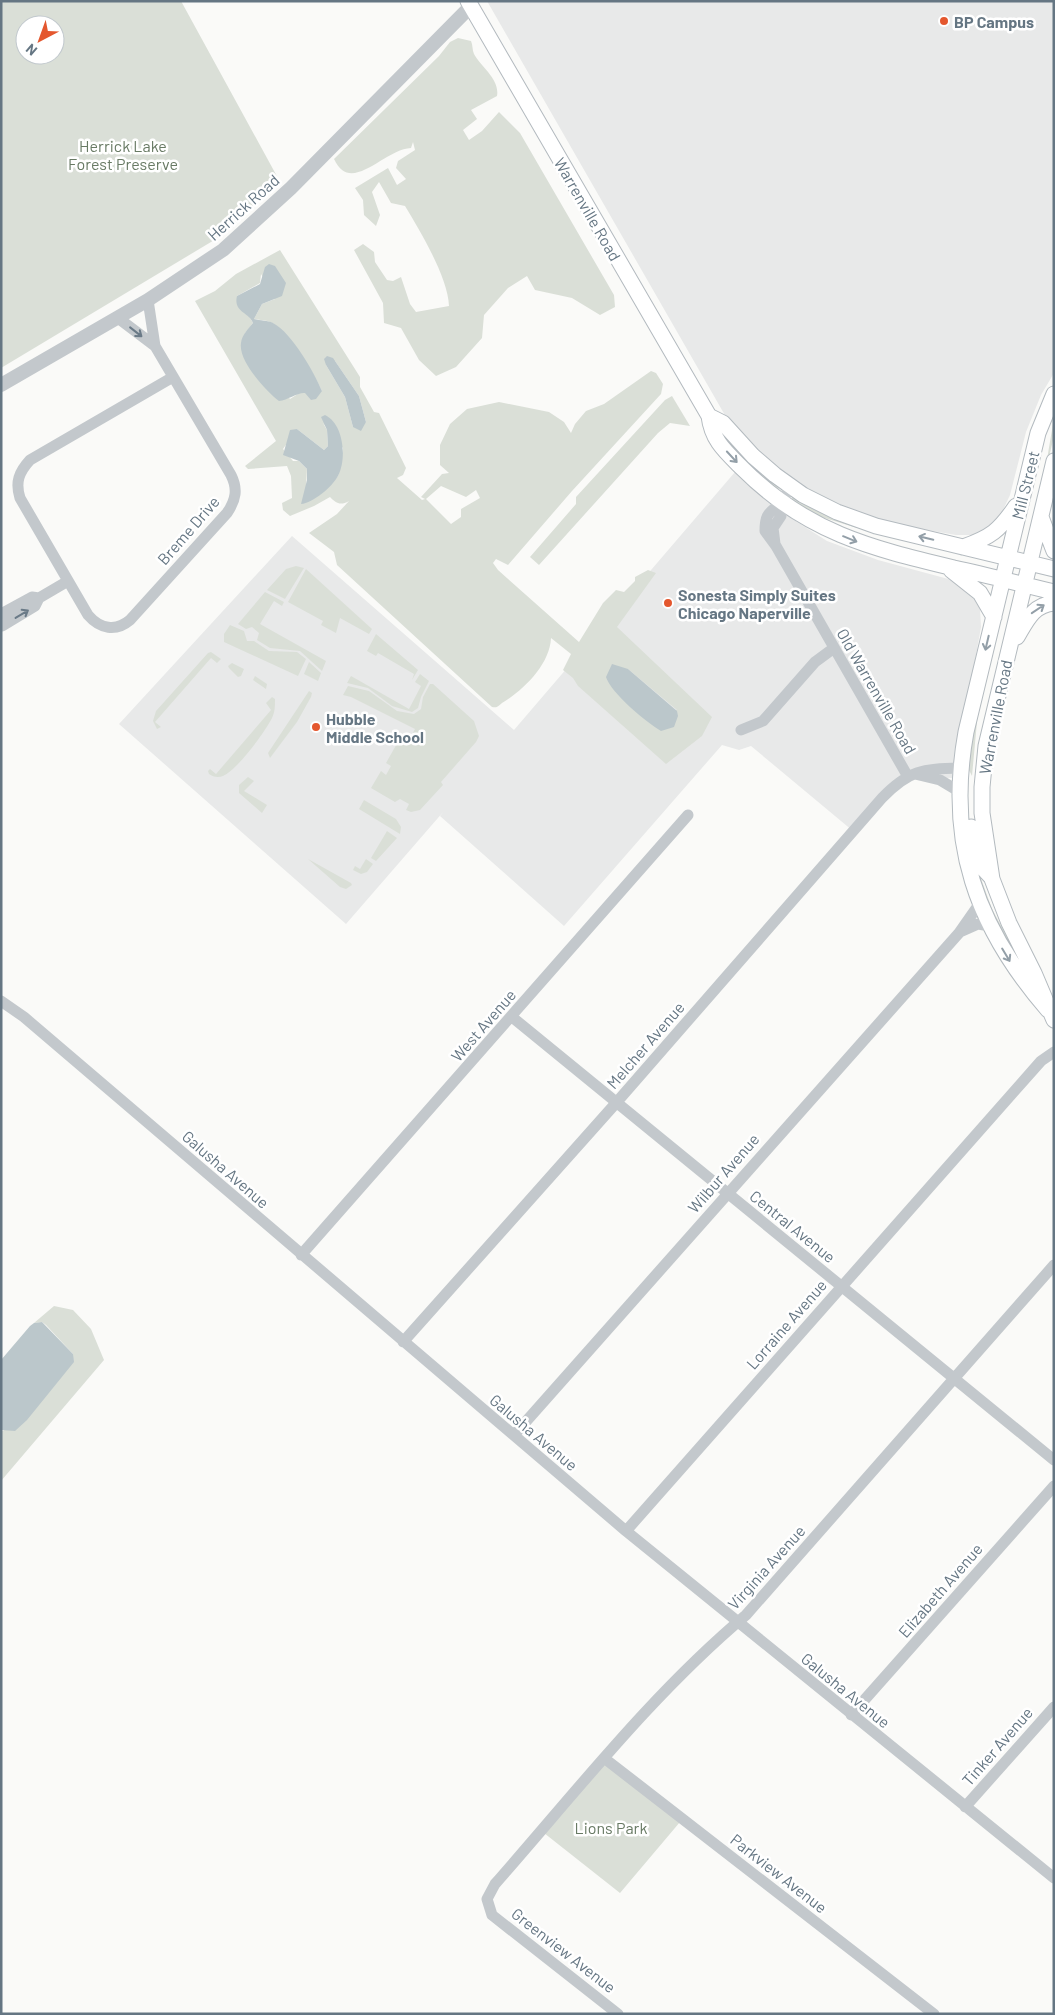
<svg xmlns="http://www.w3.org/2000/svg" width="1055" height="2015" viewBox="0 0 1055 2015" font-family="Barlow,sans-serif">
<rect width="100%" height="100%" fill="#fafaf8"/>
<path fill="#e8e9e9" d="M487,1H1054V373L1041,395L1026,432L1010,495L997,523L977,535H956L898,525L842,507L793,481L762,456L726,417Z
M735,472L797,522L827,541L878,560L952,580L969,591L980,609L981,627L954,778L904,777L853,831L751,746L739,750L722,745L564,926L440,816L444,811L346,924L119,724L292,536L514,730Z"/>
<path fill="#dadfd7" fill-rule="evenodd" d="M1,1H181L279,180L226,233L1,368ZM25,25H55V55H25Z
M458,38L471,41C473,45 472,50 474,54C481,67 500,79 497,96L471,110L477,119L463,130L469,140L482,131L499,112L520,133L614,295L615,307L600,315L572,298L535,290L527,276L508,288L484,315L482,338L456,367L436,376L419,360L401,328L384,323L383,303L354,250L363,244L374,252L375,262L387,280L393,281L401,277L410,304L416,312L449,306C448,277 420,231 405,206L391,203L379,182L372,192L380,215L376,226L364,215L363,200L355,188L388,168L397,185L406,179L396,168L398,161L415,150L413,142L411,148C384,149 351,196 334,159L439,56L450,42Z
M280,250L360,377V387L374,412L379,413L406,468L403,475L397,478L422,500L425,499L421,497L442,474L449,473L440,465V445L450,424L467,409L499,402L549,412L564,422L571,433L575,424L586,411L604,404L651,371L656,373L663,384L661,394L572,491L508,565L496,559L493,563L498,570L579,642L603,603L616,590L624,592L635,581V577L648,570L656,573L617,627L712,717L702,736L666,764L578,686L573,678L563,670L571,654L551,638C550,664 524,690 502,703C498,706 498,708 492,707L337,565L334,552L309,533L337,514L349,501C340,506 336,503 330,497L314,506L290,516L283,510L282,503L292,498L291,476L287,466L248,469L245,466L276,441L195,301L215,291L236,274ZM261,274L275,299L262,304L254,319C259,320 265,320 270,322C287,328 315,375 322,391L301,392L290,399L245,333L253,323L237,296L260,283ZM335,361L359,396L366,422L353,427L345,397L326,365ZM323,423L343,448L338,476L319,495L306,487L307,469L299,461H293L283,449L297,429L324,450L328,446L327,430ZM441,486L466,497L476,490L480,498L461,509V517L451,524L426,499ZM628,669L677,710L636,711L607,680Z
M672,396L690,426L670,423L658,433L539,565L530,557L576,504V497L665,400Z
M1054,418V436L1043,483Z
M717,425L775,484L779,489V493L722,438Z
M792,496L858,526L857,528L815,515L792,501Z
M296,566L304,568L285,599L267,590L286,569Z
M306,569L372,629L369,634L340,618L336,633L321,625L323,621L288,602Z
M265,592L284,602L282,606L274,601L260,624L326,661L322,671L300,651L270,648L257,640L259,633L252,627L246,629L238,624Z
M230,625L244,631L247,641H254L269,651L297,652L306,659L298,676L224,642V634Z
M376,634L418,670L412,680L414,674L378,653L376,656L367,651Z
M211,652L221,659L217,663L211,658L155,722L161,727L157,729L153,721L156,711L208,653Z
M309,662L321,673L318,681L304,674Z
M232,663L244,669L241,676L238,677L229,668L228,666Z
M420,674L429,681L421,697L418,708L412,712L392,706L368,688L347,683L351,676L409,709L421,686L415,682Z
M255,676L267,684L266,689L253,680Z
M430,684H433L474,721L479,736L476,742L441,782L443,785L420,810L411,812L406,810L409,804L400,799L395,802L371,788L381,771L386,775L391,766L386,763L399,740L407,744L415,729L351,697L343,695L348,686L369,691L397,711L414,714L421,709L423,697Z
M309,691L312,693L311,697L297,722L270,758L268,753Z
M272,697L275,699C275,706 275,712 272,718C265,732 237,770 223,776C218,778 213,777 209,774L208,771L210,769L216,774L271,710L266,703Z
M978,711L972,776L967,766Z
M248,777L254,781L244,791L267,805L262,813L239,793V785Z
M364,800L396,819L401,827L400,834L359,809Z
M387,831L397,838L376,861L371,858Z
M308,859L351,883L352,885L346,889L340,887Z
M366,859L373,864L367,872L361,874L353,870L355,866L360,869Z
M975,862L992,909L1024,968L1021,970L982,893Z
M54,1306L73,1310L91,1329L104,1360L1,1481V1430L3,1431L73,1354L46,1325L42,1322L34,1323Z
M605,1764L680,1822L620,1893L544,1833Z"/>
<path fill="#bbc7cb" d="M269,264L275,266L286,283L282,296L262,304L254,319C260,321 268,320 273,323C292,333 314,372 322,391L316,399L311,400L305,393C298,392 288,400 279,401C266,391 238,361 241,343C242,335 248,329 253,323C249,312 233,312 237,296L260,284L265,267Z
M327,356L333,358L359,396L366,422L361,431L353,427L345,397L326,365L324,359Z
M325,415C344,424 347,459 338,476C332,487 313,503 301,504L307,480V469L299,461L283,455L290,430L297,429L324,450L328,446L327,430L321,417Z
M612,664L628,669L677,711L678,716L674,727L661,731C646,722 611,693 606,677Z
M42,1322L73,1354L74,1362L27,1420L15,1431L1,1430V1360L30,1326L34,1323Z"/>
<g fill="none" stroke-linecap="round" stroke-linejoin="round">
<g stroke="#b3babf" stroke-width="17">
<path id="secondary" d="M468,1L709,416C712,441 726,452 743,469C806,532 870,548 954,568C987,575 1020,584 1054,592
M709,416L723,423L753,456L775,475L803,495L837,512L876,526L1054,569
M1054,461L986,746L982,787V813L992,879L1009,923L1034,973L1054,1020
M1041,517L1054,551
M963,547C991,537 999,531 1016,506
M951,570L980,593L994,617
M1017,637C1027,620 1033,605 1054,603
M971,827L978,863L990,876
M1048,1010C976,927 946,842 966,732L1038,433L1054,394"/>
</g>
<path stroke="#c3c8cc" stroke-width="11" d="M148,300L155,346L231,475C238,489 236,500 227,513L130,620C116,632 100,629 88,615L20,498C15,482 19,472 30,460L173,377
M118,318L155,346
M790,487C787,491 785,497 782,501C772,513 765,510 765,531L776,546L907,775
M775,544L773,528L781,516V502
M1,614L32,597L39,598
M2,626L35,606L39,598L68,581
M741,730L763,721L815,662L834,648
M915,774L940,780L960,792
M960,932L978,924L990,926
M1,1001L24,1017L626,1531L1054,1878
M512,1017L1054,1460
M301,1255L688,815
M403,1342L616,1103L882,798C909,770 922,769 960,768
M514,1435L959,933L980,903
M626,1531L1041,1061L1054,1052
M851,1715L1054,1486
M604,1758L934,2014
M965,1807L1054,1707
M618,2014L492,1915L487,1899L495,1884C576,1792 652,1694 746,1615L1054,1265"/>
<path stroke="#c3c8cc" stroke-width="14" d="M1,385L148,300L223,250L291,188L471,6"/>
<use href="#secondary" stroke="#fff" stroke-width="15"/>
</g>
<defs><path id="oneway-shaft" d="M-6 0H5M1.5-3L5.5 0L1.5 3" fill="none" stroke-width="1.6" stroke-linecap="round" stroke-linejoin="round" transform="scale(1.25)"/></defs>
<g stroke="#6a7a87">
<use href="#oneway-shaft" transform="translate(136 332) rotate(38)"/>
<use href="#oneway-shaft" transform="translate(22 614) rotate(-31)"/>
</g>
<g stroke="#939fa8">
<use href="#oneway-shaft" transform="translate(732 457) rotate(47)"/>
<use href="#oneway-shaft" transform="translate(926 538) rotate(-167)"/>
<use href="#oneway-shaft" transform="translate(850 539) rotate(22)"/>
<use href="#oneway-shaft" transform="translate(1038 609) rotate(-34)"/>
<use href="#oneway-shaft" transform="translate(987 643) rotate(103)"/>
<use href="#oneway-shaft" transform="translate(1006 955) rotate(59)"/>
</g>
<g fill="#e4572e" stroke="#fff" stroke-width="2">
<circle cx="944" cy="21" r="5"/>
<circle cx="668" cy="603" r="5"/>
<circle cx="316" cy="727" r="5"/>
</g>
<g text-anchor="middle" dominant-baseline="central" stroke-width="5" stroke-linejoin="round" paint-order="stroke">
<g font-size="16" font-weight="bold" fill="#657683" stroke="#fff" text-anchor="start">
<text x="954" y="21">BP Campus</text>
<text x="678" y="594">Sonesta Simply Suites<tspan x="678" dy="18">Chicago Naperville</tspan></text>
<text x="326" y="718">Hubble<tspan x="326" dy="18">Middle School</tspan></text>
</g>
<g font-size="16" fill="#687a64" stroke="#fff">
<text x="123" y="145">Herrick Lake<tspan x="123" dy="18">Forest Preserve</tspan></text>
<text x="611" y="1827">Lions Park</text>
</g>
<g font-size="16" fill="#657683" stroke="#fff">
<text transform="translate(243 207) rotate(-42)">Herrick Road</text>
<text transform="translate(588 209) rotate(60)">Warrenville Road</text>
<text transform="translate(1025 485) rotate(-76)">Mill Street</text>
<text transform="translate(188 530) rotate(-49)">Breme Drive</text>
<text transform="translate(877 691) rotate(60)">Old Warrenville Road</text>
<text transform="translate(995 717) rotate(-79)">Warrenville Road</text>
<text transform="translate(483 1025) rotate(-49)">West Avenue</text>
<text transform="translate(645 1045) rotate(-49)">Melcher Avenue</text>
<text transform="translate(226 1169) rotate(41)">Galusha Avenue</text>
<text transform="translate(723 1173) rotate(-49)">Wilbur Avenue</text>
<text transform="translate(793 1226) rotate(39)">Central Avenue</text>
<text transform="translate(786 1324) rotate(-49)">Lorraine Avenue</text>
<text transform="translate(534 1432) rotate(40)">Galusha Avenue</text>
<text transform="translate(766 1567) rotate(-48)">Virginia Avenue</text>
<text transform="translate(940 1590) rotate(-49)">Elizabeth Avenue</text>
<text transform="translate(846 1690) rotate(39)">Galusha Avenue</text>
<text transform="translate(997 1746) rotate(-49)">Tinker Avenue</text>
<text transform="translate(779 1873) rotate(38)">Parkview Avenue</text>
<text transform="translate(564 1950) rotate(38)">Greenview Avenue</text>
</g>
</g>
<rect width="1055" height="2015" fill="none" stroke="#657683" stroke-width="5"/>
<g transform="translate(40 40) rotate(221)"><circle r="24" fill="#ffffff" stroke="#c1c8cd"/>
<path d="M0-4L9 19L0 12L-9 19Z" fill="#e4572e"/>
<text y="-8" font-size="14" font-weight="bold" text-anchor="middle" fill="#657683">N</text>
</g>
</svg>
